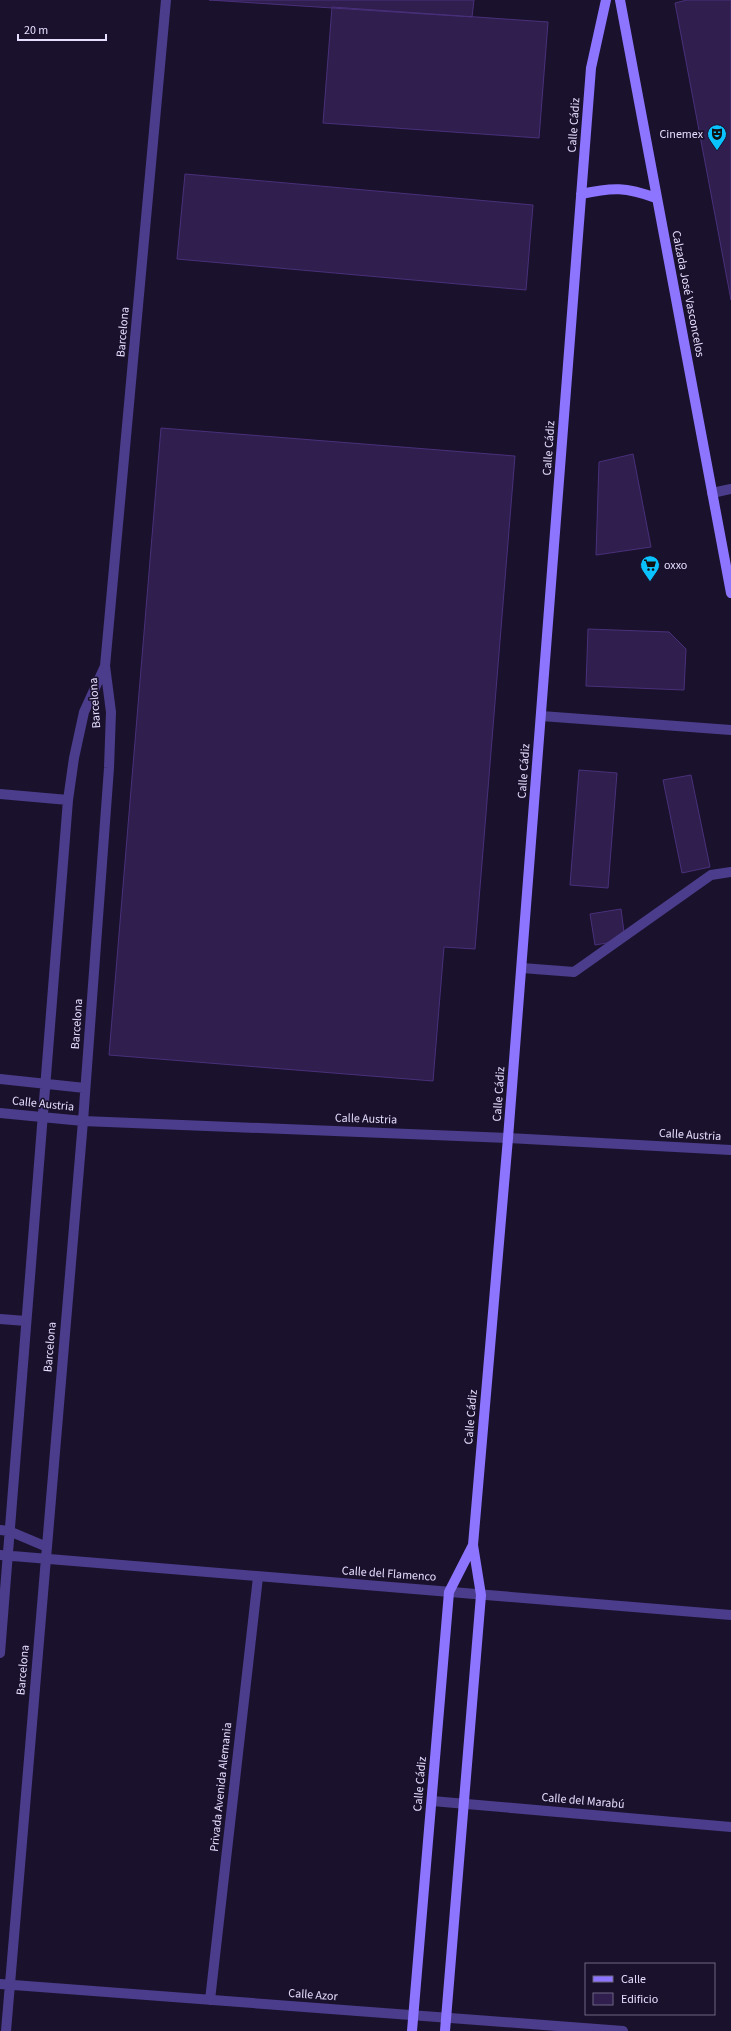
<svg xmlns="http://www.w3.org/2000/svg" width="731" height="2031" viewBox="0 0 731 2031" font-family="'Source Sans 3',sans-serif">
<rect width="100%" height="100%" fill="#1a122d"/>
<path fill="#2f1e4e" stroke="#49307a" d="M209,0H474L472,17Z
M687,0H731V300L675,3Z
M332,7L548,22L539,138L323,123Z
M185,174L533,205L526,290L177,259Z
M161,428L515,456L475,949L444,947L433,1081L109,1055Z
M633,454L651,547L596,555L599,462Z
M588,629L669,632L686,649L684,690L586,686Z
M579,770L617,773L608,888L570,885Z
M691,775L710,867L682,873L663,780Z
M621,909L625,940L595,945L590,914Z"/>
<g fill="none" stroke-linecap="round" stroke-linejoin="round">
<path stroke="#4c3d8c" stroke-width="10" d="M712,493L731,489
M541,716L731,730
M522,968L574,972L711,875L731,872"/>
<path stroke="#4c3d8c" stroke-width="10" d="M0,794L68,800
M0,1079L85,1088
M0,1113L83,1121L508,1138L731,1150
M0,1319L26,1321
M0,1530L9,1531L47,1547
M0,1555L731,1615
M0,1653L68,800L74,758L84,712L105,666
M432,1801L731,1827
M0,1984L623,2031
M210,2000L258,1577
M6,2031L83,1121L109,768L111,712L105,666L166,0"/>
<path stroke="#8d75ff" stroke-width="10" d="M620,0L731,593
M581,194C613,187 626,187 656,198
M412,2031L449,1592L473,1545
M445,2031L481,1595L473,1545L508,1138L591,68L606,0"/>
</g>
<defs>
<g id="theatre-pin" transform="scale(1)"><path d="M0 17L-7.5 6A9.5 9.5 0 1 1 7.5 6Z" fill="#0ac2ff" stroke="#1a122d"/><path d="M-5-5.5Q0-4 5-5.5V0Q5 5 0 6Q-5 5-5 0ZM-3.3-2.5H-1v1.5H-3.3ZM1-2.5H3.3v1.5H1ZM-2.8 1Q0 5.5 2.8 1Z" fill="#111"/></g>
<g id="supermarket-pin" transform="scale(1)"><path d="M0 17L-7.5 6A9.5 9.5 0 1 1 7.5 6Z" fill="#0ac2ff" stroke="#1a122d"/><path d="M-6-5.5h2.5l.6 2H6L4.5 2H-2.5L-4.4-4H-6ZM-1.5 3.2a1.3 1.3 0 1 0 .1 0ZM3 3.2a1.3 1.3 0 1 0 .1 0Z" fill="#111"/></g>
</defs>
<g fill-rule="evenodd">
<use href="#theatre-pin" x="717" y="134"/>
<use href="#supermarket-pin" x="650" y="565"/>
</g>
<g text-anchor="middle" dominant-baseline="central" stroke-width="3.5" stroke-linejoin="round" paint-order="stroke">
<g font-size="12" fill="#e6deff" stroke="#1a122d">
<text transform="translate(574 125) rotate(-86)">Calle Cádiz</text>
<text transform="translate(688 294) rotate(79)">Calzada José Vasconcelos</text>
<text transform="translate(123 332) rotate(-85)">Barcelona</text>
<text transform="translate(549 448) rotate(-86)">Calle Cádiz</text>
<text transform="translate(95 703) rotate(-94)">Barcelona</text>
<text transform="translate(524 771) rotate(-86)">Calle Cádiz</text>
<text transform="translate(77 1024) rotate(-86)">Barcelona</text>
<text transform="translate(499 1094) rotate(-86)">Calle Cádiz</text>
<text transform="translate(43 1104) rotate(6)">Calle Austria</text>
<text transform="translate(366 1119) rotate(2)">Calle Austria</text>
<text transform="translate(690 1135) rotate(3)">Calle Austria</text>
<text transform="translate(50 1347) rotate(-85)">Barcelona</text>
<text transform="translate(471 1417) rotate(-85)">Calle Cádiz</text>
<text transform="translate(389 1574) rotate(4)">Calle del Flamenco</text>
<text transform="translate(23 1670) rotate(-85)">Barcelona</text>
<text transform="translate(420 1784) rotate(-85)">Calle Cádiz</text>
<text transform="translate(221 1787) rotate(-84)">Privada Avenida Alemania</text>
<text transform="translate(583 1801) rotate(5)">Calle del Marabú</text>
<text transform="translate(313 1995) rotate(4)">Calle Azor</text>
</g>
<g font-size="12" fill="#e6deff" stroke="#1a122d" text-anchor="end">
<text x="703" y="134">Cinemex</text>
<text x="664" y="565" text-anchor="start">oxxo</text>
</g>
</g>
<rect x="585" y="1963" width="130" height="52" fill="#1a122d" stroke="#6c6481"/>
<rect x="593" y="1976" width="20" height="6" fill="#8d75ff" stroke="#6c6481"/>
<text x="621" y="1983" font-size="12" fill="#e6deff">Calle</text>
<rect x="593" y="1993" width="20" height="12" fill="#2f1e4e" stroke="#6c6481"/>
<text x="621" y="2003" font-size="12" fill="#e6deff">Edificio</text>
<path d="M18 34v6h88v-6" fill="none" stroke="#e6deff" stroke-width="2"/>
<text x="24" y="34" font-size="12" fill="#e6deff" stroke="#1a122d" stroke-width="3" paint-order="stroke">20 m</text>
</svg>
